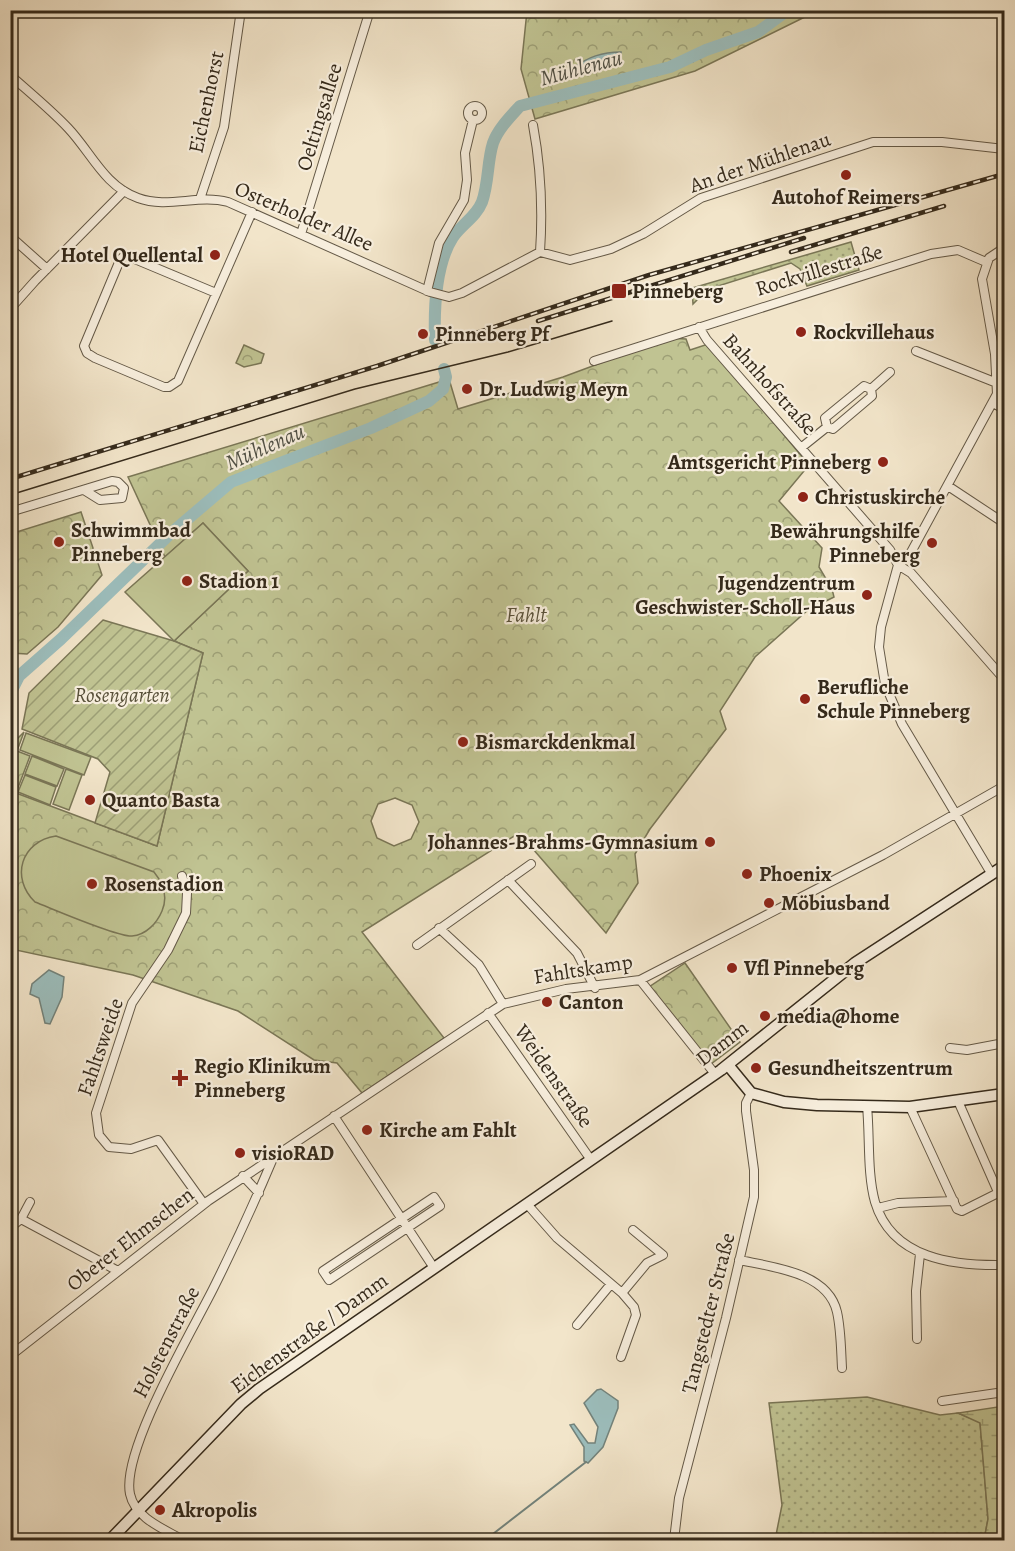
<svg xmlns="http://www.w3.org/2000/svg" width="1015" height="1551" viewBox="0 0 1015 1551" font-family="Alegreya,serif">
<defs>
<pattern id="grass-dots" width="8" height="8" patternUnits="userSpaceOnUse" patternTransform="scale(1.5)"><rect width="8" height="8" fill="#c0c392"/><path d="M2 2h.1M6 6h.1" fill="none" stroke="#9d9f76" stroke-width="1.8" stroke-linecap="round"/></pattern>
<pattern id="forest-crowns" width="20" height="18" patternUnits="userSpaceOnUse" patternTransform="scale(1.5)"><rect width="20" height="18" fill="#c0c392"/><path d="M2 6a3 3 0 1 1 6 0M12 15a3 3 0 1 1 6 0" fill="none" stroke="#9d9f76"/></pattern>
<pattern id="wetland-marsh" width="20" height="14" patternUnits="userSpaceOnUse" patternTransform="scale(1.5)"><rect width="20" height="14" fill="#c0c392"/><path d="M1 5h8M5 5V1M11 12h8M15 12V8" fill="none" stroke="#9d9f76"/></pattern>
<pattern id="garden-furrows" width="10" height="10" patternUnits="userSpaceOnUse" patternTransform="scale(1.5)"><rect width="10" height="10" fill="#c0c392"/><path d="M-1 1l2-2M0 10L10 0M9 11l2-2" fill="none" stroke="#9d9f76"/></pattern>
</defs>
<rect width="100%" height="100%" fill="#f2e5ca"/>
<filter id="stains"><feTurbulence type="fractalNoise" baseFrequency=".00333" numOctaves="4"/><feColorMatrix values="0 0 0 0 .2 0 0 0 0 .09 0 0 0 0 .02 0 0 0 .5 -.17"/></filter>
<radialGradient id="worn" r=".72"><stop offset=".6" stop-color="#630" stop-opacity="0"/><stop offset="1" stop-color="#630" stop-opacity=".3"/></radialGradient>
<path fill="url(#grass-dots)" stroke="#7a7656" stroke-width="1.5" d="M851,242L859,270L807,286L800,269L791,263L718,286V289L703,294L693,304L692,288Z
M867,1397L940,1415L958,1413L980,1422L988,1519L984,1540H775L782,1505L769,1403Z"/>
<path fill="url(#forest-crowns)" stroke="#7a7656" stroke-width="1.5" fill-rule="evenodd" d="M527,11H817L695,71L535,119L521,69Z
M668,338L686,339L690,350L708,344L809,465L779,501L822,548L819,567L832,589L834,597L808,610L755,657L720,711L726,729L650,829L635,854L638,883L606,933L519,833L362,932L444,1038L362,1093L337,1063L314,1060L238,1011L133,975L11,949V745L24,732L17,751L30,756L16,793L157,846L203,653L174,641L248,571L203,523L165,557L128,477L449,379L458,409L563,377ZM395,798L412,805L419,822L411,839L394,846L377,838L371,821L378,804Z
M244,345L264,354L261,363L244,367L236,363Z
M81,512L102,575L58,627L27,654L11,653L10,534Z
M685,963L740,1042L711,1064L649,987Z"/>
<path fill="url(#wetland-marsh)" stroke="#7a7656" stroke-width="1.5" d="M1004,1406V1540H984L988,1519L980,1423L958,1413Z"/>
<path fill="url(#garden-furrows)" stroke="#7a7656" stroke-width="1.5" d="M103,620L174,641L203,653L157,846L95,823L110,772L98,759L22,729L29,693Z"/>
<path fill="#c0c392" stroke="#7a7656" stroke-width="1.5" d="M203,523L248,571L174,641L125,592Z
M26,733L91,757L84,775L20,750Z
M32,756L64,769L57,786L25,774Z
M66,769L82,775L69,810L53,804Z
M25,775L56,787L50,805L18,792Z
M56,836L154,872C163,883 168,897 162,911C157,923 146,935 132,936C117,937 53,909 35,902C10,878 21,841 56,836Z"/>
<path fill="#9cbebd" stroke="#73837c" stroke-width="1.5" d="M621,52V59C614,61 576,74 572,73L573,68C588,57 602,52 621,52Z
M49,970L64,977L62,997L50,1024L45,1023L39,998L30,994L32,984Z
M601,1389L618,1401V1408L603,1447L588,1463L584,1461V1447L570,1425L574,1424L588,1443H595L598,1427L584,1403L597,1390Z"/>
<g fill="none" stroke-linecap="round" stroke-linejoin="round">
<path stroke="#73837c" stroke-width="2" d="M489,1537L586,1462"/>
<path stroke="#9cbebd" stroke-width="12" d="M435,340C434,308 435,265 453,237C462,224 476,217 482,202C489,182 487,162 493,143C498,129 510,117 520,106L670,67L706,50L758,32L788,10
M10,694L19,676L61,639L170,534L231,482L371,428L429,401L443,389L446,377L444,369
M10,1036V1068"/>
<g stroke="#645947" stroke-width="10">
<path id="street" d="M10,75C29,92 50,109 68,128C91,152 104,186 138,198C168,209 198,194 228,202L430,292L449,297L462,293L540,252L570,260L611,249L643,234L701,198L873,142H942L1004,149
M468 113a7 7 0 1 1 14 0a7 7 0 1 1-14 0Z
M533,125C541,168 543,208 540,252
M200,199L224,127L241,10
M301,234L370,10
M10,236L47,269
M427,291L439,243L464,200L467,180L465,153L473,120
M216,293L125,255L120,260L84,346L87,353L95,358L164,387H169L178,381L252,212
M10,309L35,281L124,191
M699,327L707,340L890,550L898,565L911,573L1004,679
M916,351L997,383
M995,354L1004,351
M594,361L931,254L958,250L986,262
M871,389L890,372
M993,403L1004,409
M827,427L825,418L864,386L871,389
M802,447L827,427L833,429L872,396L871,389
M948,486L1004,523
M10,512L112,481L118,482L124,488L122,498L100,500L84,490
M898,565L909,556L997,394L995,354L982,279L989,258L1004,248
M898,565L881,627L879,647L885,684L902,724L991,873
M182,876L187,893L186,913L168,950L132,1003L96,1113L99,1135L109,1147L131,1149L158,1140L204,1204
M508,880L577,953L595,988
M439,928L479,965L503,1004
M417,945L531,864
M640,980L715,1074
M488,1013L591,1160
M950,1048L967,1050L1004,1043
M958,1101L998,1192
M867,1106C870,1137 867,1173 875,1202C892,1259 954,1266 1004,1265
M910,1107L957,1209L962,1211L1004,1190
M334,1116L434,1268
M243,1176L259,1193
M434,1197L440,1206L329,1280L323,1271Z
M527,1204L557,1238L622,1293L634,1307L636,1315L621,1357
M878,1208L898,1203L954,1201
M21,1219L118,1271
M10,1228L21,1219L30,1202
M739,1260C772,1267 828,1272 837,1312C841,1330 841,1350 842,1368
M622,1293L647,1263L663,1255L633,1230
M577,1325L611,1284
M917,1339L916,1291L920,1254
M10,1356L208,1201L503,1004L566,989L640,980L883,855L1004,786
M942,1401L1004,1392
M183,1540C164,1529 135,1518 130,1494C121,1451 192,1331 213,1289C235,1245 255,1201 274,1156
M674,1540L679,1498L726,1318L754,1197V1170L746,1111V1103L751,1093"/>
</g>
<g stroke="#352a1b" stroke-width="13">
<path id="secondary" d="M728,1065L751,1093L784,1102L817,1105L910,1107L1004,1094
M110,1540L241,1404L259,1389L721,1070L855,963L1004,866"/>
</g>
<use href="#street" stroke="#f7eedd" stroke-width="8"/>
<use href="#secondary" stroke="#f7eedd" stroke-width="10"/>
<path stroke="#352a1b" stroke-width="1.5" d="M10,495L355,389L508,352L612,321"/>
<g stroke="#352a1b" stroke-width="4.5">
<path id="rail" d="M791,252L944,206
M538,321L804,238
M10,479L377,366L649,275L1004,174"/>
</g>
<use href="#rail" stroke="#f7eedd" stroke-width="2" stroke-dasharray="7" stroke-linecap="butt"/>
</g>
<g fill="#8f2418" stroke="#f7eedd" stroke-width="2">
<circle cx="846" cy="175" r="6"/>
<circle cx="215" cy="255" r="6"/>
<rect x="611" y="283" width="16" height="16" rx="3"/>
<circle cx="801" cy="332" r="6"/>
<circle cx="423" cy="334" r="6"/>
<circle cx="467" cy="389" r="6"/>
<circle cx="883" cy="462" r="6"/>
<circle cx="803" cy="497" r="6"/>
<circle cx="59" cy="542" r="6"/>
<circle cx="932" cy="543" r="6"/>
<circle cx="187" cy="581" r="6"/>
<circle cx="867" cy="595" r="6"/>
<circle cx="805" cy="699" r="6"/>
<circle cx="463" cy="742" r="6"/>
<circle cx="90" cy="800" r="6"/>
<circle cx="710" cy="842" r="6"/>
<circle cx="747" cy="874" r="6"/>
<circle cx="92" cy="884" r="6"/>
<circle cx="769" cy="903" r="6"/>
<circle cx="732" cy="968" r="6"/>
<circle cx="547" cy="1002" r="6"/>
<circle cx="765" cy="1016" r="6"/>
<circle cx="756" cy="1068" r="6"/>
<path d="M177 1069h6v6h6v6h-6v6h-6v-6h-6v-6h6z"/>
<circle cx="367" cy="1130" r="6"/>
<circle cx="240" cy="1153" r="6"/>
<circle cx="160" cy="1510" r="6"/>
</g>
<g text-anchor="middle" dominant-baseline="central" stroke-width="4.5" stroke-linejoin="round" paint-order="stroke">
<g font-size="21" fill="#352a1b" stroke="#f7eedd">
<text transform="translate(206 102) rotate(-78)">Eichenhorst</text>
<text transform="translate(319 117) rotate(-73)">Oeltingsallee</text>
<text transform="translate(760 162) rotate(-19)">An der Mühlenau</text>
<text transform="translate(304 216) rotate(23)">Osterholder Allee</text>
<text transform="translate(819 270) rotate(-17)">Rockvillestraße</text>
<text transform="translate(770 384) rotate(48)">Bahnhofstraße</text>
<text transform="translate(583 969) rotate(-9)">Fahltskamp</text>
<text transform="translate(722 1043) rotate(-38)">Damm</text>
<text transform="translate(100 1047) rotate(-71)">Fahltsweide</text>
<text transform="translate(554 1076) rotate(55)">Weidenstraße</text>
<text transform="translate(130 1239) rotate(-38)">Oberer Ehmschen</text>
<text transform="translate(708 1313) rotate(-76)">Tangstedter Straße</text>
<text transform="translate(309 1333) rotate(-36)">Eichenstraße / Damm</text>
<text transform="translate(166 1342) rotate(-63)">Holstenstraße</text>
</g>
<g font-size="21" font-weight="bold" fill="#352a1b" stroke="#f7eedd" text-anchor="start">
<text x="846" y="197" text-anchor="middle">Autohof Reimers</text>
<text x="203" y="255" text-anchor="end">Hotel Quellental</text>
<text x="632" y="291">Pinneberg</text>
<text x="813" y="332">Rockvillehaus</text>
<text x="435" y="334">Pinneberg Pf</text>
<text x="479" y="389">Dr. Ludwig Meyn</text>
<text x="871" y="462" text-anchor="end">Amtsgericht Pinneberg</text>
<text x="815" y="497">Christuskirche</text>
<text x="71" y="530">Schwimmbad<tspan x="71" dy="24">Pinneberg</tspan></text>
<text x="920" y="531" text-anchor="end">Bewährungshilfe<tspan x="920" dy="24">Pinneberg</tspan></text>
<text x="199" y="581">Stadion 1</text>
<text x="855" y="583" text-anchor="end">Jugendzentrum<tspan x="855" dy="24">Geschwister-Scholl-Haus</tspan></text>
<text x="817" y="687">Berufliche<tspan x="817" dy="24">Schule Pinneberg</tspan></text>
<text x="475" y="742">Bismarckdenkmal</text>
<text x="102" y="800">Quanto Basta</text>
<text x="698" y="842" text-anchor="end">Johannes-Brahms-Gymnasium</text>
<text x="759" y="874">Phoenix</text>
<text x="104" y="884">Rosenstadion</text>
<text x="781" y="903">Möbiusband</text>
<text x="744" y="968">Vfl Pinneberg</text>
<text x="559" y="1002">Canton</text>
<text x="777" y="1016">media@home</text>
<text x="194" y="1066">Regio Klinikum<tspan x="194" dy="24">Pinneberg</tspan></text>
<text x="768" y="1068">Gesundheitszentrum</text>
<text x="379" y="1130">Kirche am Fahlt</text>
<text x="252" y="1153">visioRAD</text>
<text x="172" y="1510">Akropolis</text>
</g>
<g font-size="21" font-style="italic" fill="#585039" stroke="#f7eedd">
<text x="526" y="615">Fahlt</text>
<text x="122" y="695">Rosengarten</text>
</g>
<g font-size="22" font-style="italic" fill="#4f4f44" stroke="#f7eedd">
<text transform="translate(581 68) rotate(-15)">Mühlenau</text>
<text transform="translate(265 447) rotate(-24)">Mühlenau</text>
</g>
</g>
<rect width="1015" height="1551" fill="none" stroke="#f2e5ca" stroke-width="36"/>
<rect x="12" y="12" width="991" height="1527" fill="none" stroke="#352a1b" stroke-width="3"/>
<rect x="18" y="18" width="979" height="1515" fill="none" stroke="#352a1b" stroke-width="1.5"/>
<rect width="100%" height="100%" filter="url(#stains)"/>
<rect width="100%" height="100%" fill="url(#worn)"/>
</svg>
